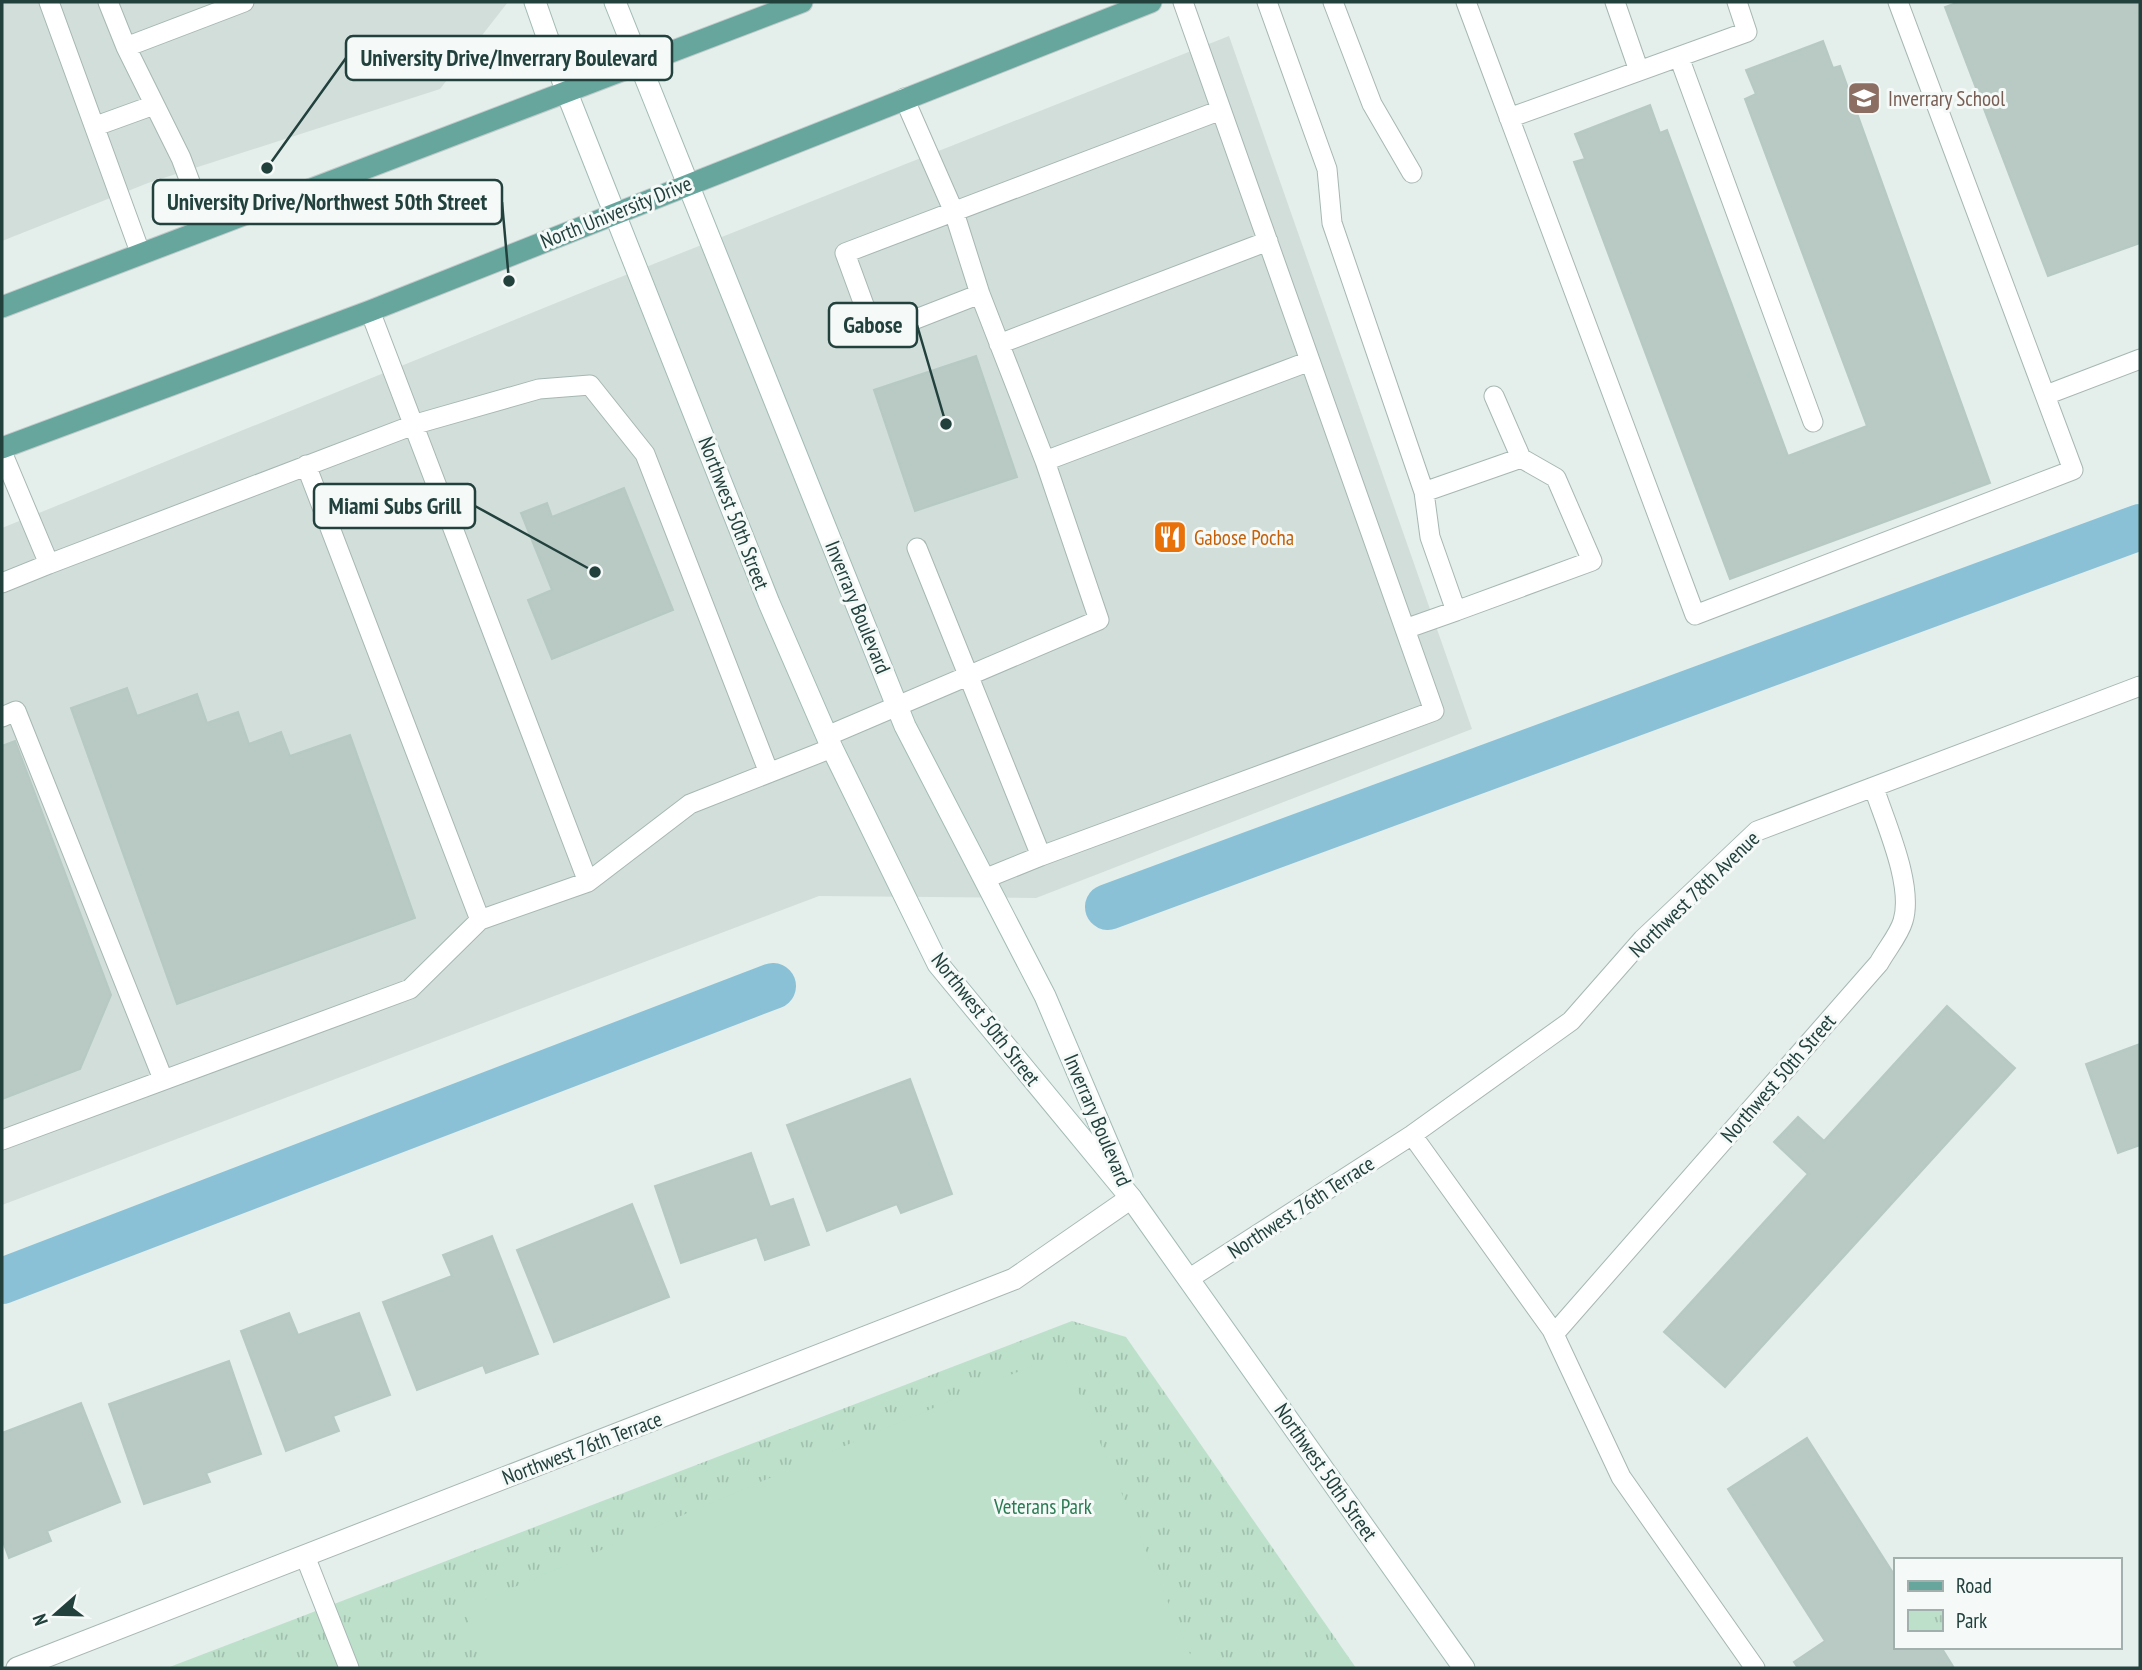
<svg xmlns="http://www.w3.org/2000/svg" width="2142" height="1670" viewBox="0 0 2142 1670" font-family="'PT Sans Narrow',sans-serif">
<defs>
<pattern id="park-tufts" width="24" height="20" patternUnits="userSpaceOnUse" patternTransform="scale(1.75)"><rect width="24" height="20" fill="#bce0ca"/><path d="M3 7l-1-3M5 7V3M7 7l1-3M15 17l-1-3M17 17v-4M19 17l1-3" fill="none" stroke="#a1c1ae"/></pattern>
</defs>
<rect width="100%" height="100%" fill="#e4eeeb"/>
<path fill="#d2deda" d="M2,2H508L440,89L148,183L2,241Z
M1229,36L1472,729L1036,898L819,896L2,1205V528L593,288Z"/>
<path fill="url(#park-tufts)" d="M1072,1321L1126,1337L1356,1668H167Z"/>
<path fill="#bce0ca" d="M1062,1353L1196,1668H488L463,1609Z"/>
<g fill="none" stroke-linecap="round" stroke-linejoin="round">
<path stroke="#8ac1d6" stroke-width="46" d="M1108,907L2140,527
M2,1281L773,986"/>
</g>
<path fill="#b9c9c4" stroke="#b6c9c3" stroke-width="2" d="M1959,2H2140V243L2048,276L1945,7Z
M1823,41L1833,68L1840,66L1990,483L1730,579L1574,162L1585,159L1575,134L1650,105L1660,133L1667,130L1788,456L1867,426L1745,99L1756,94L1746,70Z
M976,356L1017,477L915,511L874,390Z
M624,488L673,610L552,659L528,600L552,590L521,513L547,503L552,517Z
M127,688L137,716L197,694L207,723L238,712L249,744L281,732L290,756L350,735L415,918L177,1004L71,708Z
M15,741L111,995L80,1069L2,1099V746Z
M1947,1006L2015,1068L1725,1387L1664,1332L1808,1174L1774,1142L1798,1117L1824,1141Z
M2140,1044V1145L2118,1153L2086,1064Z
M910,1079L952,1194L901,1213L897,1204L827,1231L787,1125Z
M751,1153L770,1207L793,1199L809,1245L765,1260L757,1237L681,1263L655,1186Z
M632,1204L669,1297L554,1342L517,1250Z
M492,1236L538,1354L486,1373L483,1365L417,1390L383,1302L452,1276L443,1255Z
M289,1313L298,1335L359,1313L390,1395L333,1416L339,1431L286,1451L241,1331Z
M229,1361L261,1454L206,1473L210,1482L144,1504L109,1404Z
M81,1403L120,1502L47,1531L51,1541L9,1558L2,1539V1433Z
M1807,1438L1895,1576V1647H1941L1954,1668H1798L1794,1662L1825,1641L1728,1489Z"/>
<g fill="none" stroke-linecap="round" stroke-linejoin="round">
<g stroke="#a6b7b3" stroke-width="21">
<path id="lane" d="M49,2L140,252
M108,2L126,47L181,158L207,227
M1267,2L1327,169L1332,223L1424,492L1521,458L1494,396
M1333,2L1372,104L1412,173
M1466,2L1695,615L2073,470L1898,2
M1615,2L1639,71
M126,47L244,2
M1679,57L1813,422
M904,98L954,212L980,294L875,335L845,253L1221,110
M1509,118L1747,32L1737,2
M96,126L154,105
M980,294L1045,461L1310,361
M370,311L588,882L690,804L832,748
M999,344L1268,241
M2046,395L2140,359
M2,452L49,564L2,583
M1424,492L1430,537L1456,611L1592,561L1556,478L1521,458
M917,548L1041,856L984,879
M49,564L416,424L539,389L590,385L645,454L769,773
M1405,629L1456,611
M2,717L16,711L163,1079
M827,736L1099,620L1045,461
M1041,856L1434,711L1183,2
M480,920L588,882
M1412,1135L1552,1330L1621,1477L1755,1668
M2,1140L410,989L480,920L306,465
M1190,1278L1412,1135L1571,1021L1643,939L1757,831L2140,686
M1554,1334L1879,963C1886,950 1899,935 1903,921C1914,885 1885,822 1874,788
M305,1556L349,1668"/>
</g>
<g stroke="#a6b7b3" stroke-width="23">
<path id="street" d="M17,1668L1014,1279L1131,1198"/>
</g>
<g stroke="#a2bbb5" stroke-width="23">
<path id="secondary" d="M535,2L567,93L769,603L832,748L938,964L1131,1198L1464,1668
M615,2L905,726L1045,996L1122,1177"/>
</g>
<g stroke="#c1cac9" stroke-width="23">
<path id="primary" d="M2,307L802,2
M2,448L370,311L1151,2"/>
</g>
<use href="#lane" stroke="#fff" stroke-width="19"/>
<use href="#street" stroke="#fff" stroke-width="21"/>
<use href="#secondary" stroke="#fff" stroke-width="21"/>
<use href="#primary" stroke="#66a69d" stroke-width="21"/>
</g>
<defs>
<g id="school-square" transform="scale(1.75)"><rect x="-9" y="-9" width="18" height="18" rx="4" fill="#8d6e63" stroke="#f5faf8"/><path d="M0-5L7-2L0 1L-7-2ZM-4 1L0 2.5L4 1V4Q0 6-4 4Z" fill="#fff"/></g>
<g id="restaurant-square" transform="scale(1.75)"><rect x="-9" y="-9" width="18" height="18" rx="4" fill="#e8710a" stroke="#f5faf8"/><path d="M-5-6h1v4h1v-4h1v4h1v-4h1v5L-1.5 .5V6h-2V.5L-5-1ZM5-6V6H3V1.5H1.5Q1.5-4 5-6Z" fill="#fff"/></g>
</defs>
<g fill-rule="evenodd">
<use href="#school-square" x="1864" y="98"/>
<use href="#restaurant-square" x="1170" y="537"/>
</g>
<g text-anchor="middle" dominant-baseline="central" stroke-width="6" stroke-linejoin="round" paint-order="stroke">
<g font-size="21" fill="#785e54" stroke="#f5faf8" text-anchor="start">
<text x="1888" y="98">Inverrary School</text>
</g>
<g font-size="21" fill="#22413d" stroke="#f5faf8">
<text transform="translate(616 212) rotate(-22)">North University Drive</text>
<text transform="translate(734 513) rotate(69)">Northwest 50th Street</text>
<text transform="translate(858 607) rotate(68)">Inverrary Boulevard</text>
<text transform="translate(1694 894) rotate(-44)">Northwest 78th Avenue</text>
<text transform="translate(986 1019) rotate(52)">Northwest 50th Street</text>
<text transform="translate(1778 1078) rotate(-49)">Northwest 50th Street</text>
<text transform="translate(1098 1120) rotate(67)">Inverrary Boulevard</text>
<text transform="translate(1301 1207) rotate(-33)">Northwest 76th Terrace</text>
<text transform="translate(582 1448) rotate(-21)">Northwest 76th Terrace</text>
<text transform="translate(1326 1472) rotate(55)">Northwest 50th Street</text>
</g>
<g font-size="21" fill="#c56008" stroke="#f5faf8" text-anchor="start">
<text x="1194" y="537">Gabose Pocha</text>
</g>
<g font-size="21" fill="#2a7b53" stroke="#f5faf8">
<text x="1043" y="1506">Veterans Park</text>
</g>
</g>
<path fill="none" stroke="#22413d" stroke-width="2.5" d="M267 168L346 58M509 281L502 202M946 424L917 325M595 572L475 506"/>
<g fill="#22413d" stroke="#f5faf8" stroke-width="2.5">
<circle cx="267" cy="168" r="7"/>
<circle cx="509" cy="281" r="7"/>
<circle cx="946" cy="424" r="7"/>
<circle cx="595" cy="572" r="7"/>
</g>
<g fill="#f5faf8" stroke="#22413d" stroke-width="2.5">
<rect x="346" y="36" width="326" height="44" rx="7"/>
<rect x="153" y="180" width="349" height="44" rx="7"/>
<rect x="829" y="303" width="88" height="44" rx="7"/>
<rect x="314" y="484" width="161" height="44" rx="7"/>
</g>
<g font-size="23" text-anchor="middle" font-weight="bold" fill="#22413d">
<text x="509" y="66">University Drive/Inverrary Boulevard</text>
<text x="327" y="210">University Drive/Northwest 50th Street</text>
<text x="873" y="333">Gabose</text>
<text x="395" y="514">Miami Subs Grill</text>
</g>
<rect width="2142" height="1670" fill="none" stroke="#22413d" stroke-width="7"/>
<rect x="1894" y="1558" width="228" height="91" fill="#f5faf8" stroke="#a1b0ad" stroke-width="2"/>
<rect x="1908" y="1581" width="35" height="10" fill="#66a69d" stroke="#a1b0ad" stroke-width="2"/>
<text x="1956" y="1593" font-size="21" fill="#22413d">Road</text>
<rect x="1908" y="1610" width="35" height="21" fill="url(#park-tufts)" stroke="#a1b0ad" stroke-width="2"/>
<text x="1956" y="1628" font-size="21" fill="#22413d">Park</text>
<g transform="translate(56 1614) rotate(250)" stroke="#f5faf8" stroke-width="5" paint-order="stroke">
<path d="M0-5L12 26L0 18L-12 26Z" fill="#22413d"/>
<text y="-10" font-size="19" font-weight="bold" text-anchor="middle" fill="#22413d">N</text>
</g>
</svg>
